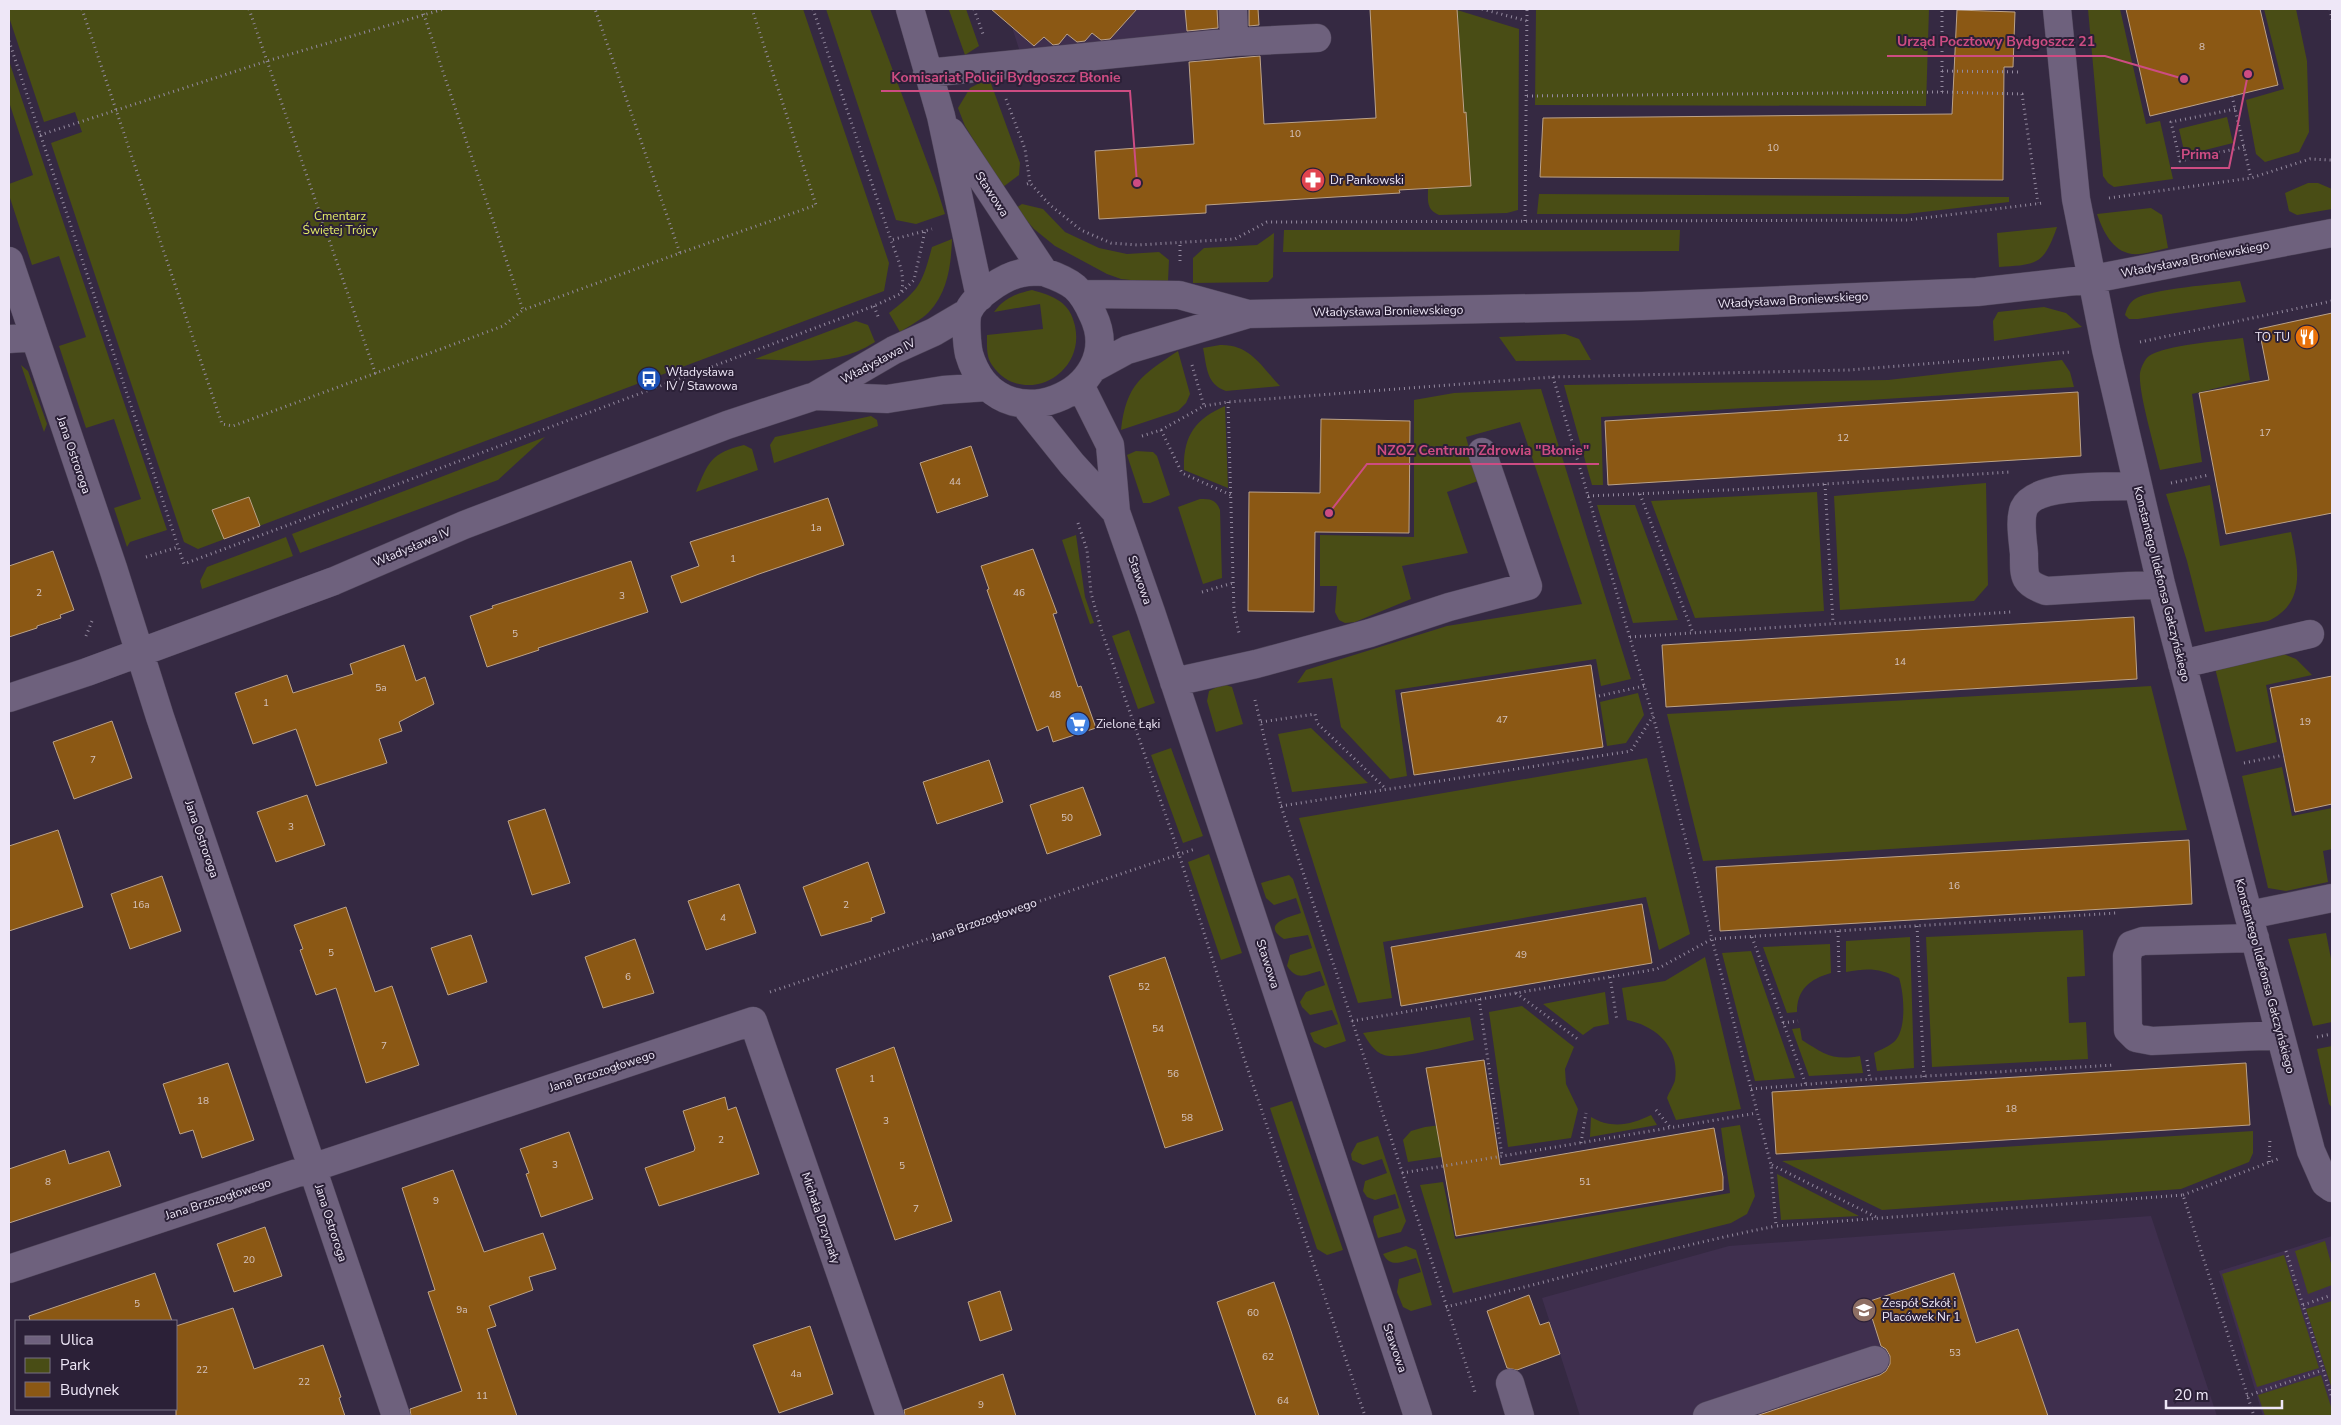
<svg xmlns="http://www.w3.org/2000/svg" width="2341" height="1425" viewBox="0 0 2341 1425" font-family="'Nunito Sans',sans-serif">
<rect width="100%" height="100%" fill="#352942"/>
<path fill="#3f2f4e" d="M1006,9H1225L1227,57L1041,68L1020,52Z
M2151,1216L2217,1416H1580L1542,1298L1729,1246Z
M2332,1236V1416H2263L2219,1271Z"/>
<path fill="#494d15" d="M9,9H803L889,263L884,291L198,549L184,542L51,143L82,132L75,112L44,122L9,17Z
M826,9H870L936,186L945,214L916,224L896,220Z
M951,9H966L979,46L965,55L949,10Z
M1536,9H1929L1926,106L1535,105Z
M2088,9H2120L2146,124L2160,121L2173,179L2114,187L2108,183L2103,176Z
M2264,9H2296L2307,61L2309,132L2299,152L2265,162L2256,154L2246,100L2284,89Z
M1457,10L1519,29L1518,210L1507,213L1439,215C1426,209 1428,201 1428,188L1471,186L1466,113H1460L1462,85Z
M9,61L167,530L130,542L127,547L114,508L141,499L114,419L86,428L59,346L86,337L59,256L32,265L9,195V184L33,175L9,102Z
M989,78L1020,163L1019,175L1003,187L965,126L958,108L970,88Z
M2227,117L2233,143L2185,155L2179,129Z
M2308,183H2318L2332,189V209L2297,215L2289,211L2285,193Z
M1539,194L2009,197V202L1906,214H1537Z
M1022,204L1043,209L1065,232L1099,248L1127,254L1159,252L1169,260L1168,281H1140L1121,279L1107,274L1055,246L1034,229L1016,208Z
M2151,208L2162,215L2168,248C2158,250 2143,255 2132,254C2112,251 2103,231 2097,214Z
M2057,227C2044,264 2038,265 1999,267L1997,233Z
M1284,230H1680L1679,251L1283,252Z
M1274,233L1273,277L1268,282L1193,283V258L1204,248L1257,245Z
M952,239C951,265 948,292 929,312C921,320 909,326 900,332L889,313C920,289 922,284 932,247Z
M2240,281L2246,302L2138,319H2129L2125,315C2127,308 2129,303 2135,299C2149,289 2219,284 2240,281Z
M1032,290C1054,296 1070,302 1075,326C1086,376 1021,408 992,365C986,357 987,345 987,335L1043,329L1040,304L994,312C1004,298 1015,294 1032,290Z
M2044,307L2066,313L2082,327L1994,341L1993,321L1998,312Z
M856,321L868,325L875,342C838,366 797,361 755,359Z
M1565,334L1579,339L1591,360L1516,361L1499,337Z
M2243,338L2250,380L2192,394L2202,462L2160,470C2155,448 2138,392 2140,373C2141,367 2145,359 2149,356C2165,345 2221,341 2243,338Z
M1220,345C1250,344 1261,366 1280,386L1226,391C1206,384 1207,367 1203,348Z
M1178,351L1190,394L1186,403L1178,411L1121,430C1126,384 1142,375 1178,351Z
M2062,360L2070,372L2074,387L1601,417L1603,485H1592L1564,385L1888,380Z
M21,365L28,371L47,424L44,432Z
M1541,389L1631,679L1601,686L1596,659L1395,690L1407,776L1390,779L1341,727L1332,678L1297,683L1306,670L1447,626L1582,604L1520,422L1466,437L1478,481L1447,492L1468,553L1402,566L1411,599L1355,622L1345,623L1339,620L1335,612L1337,586H1320V535L1414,537V400L1454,393Z
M1225,406L1228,488L1184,470C1183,436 1195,419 1225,406Z
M871,416L877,420L878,426L774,463L770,445L775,437Z
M545,437L498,480L300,553L292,534Z
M744,445L752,449L758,470L696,492C708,462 711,453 744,445Z
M1136,451L1153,452L1157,456L1170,495L1150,503H1143L1127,455Z
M1986,483L1988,585L1974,601L1840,610L1834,496Z
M2210,485L2220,546L2291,532C2298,566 2307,603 2268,621L2205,632L2187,561L2166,494Z
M1817,492L1824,611L1695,618L1651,501Z
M1200,499C1210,499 1216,499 1220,510L1222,578L1203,584L1178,507Z
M1597,505H1635L1678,620L1633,623Z
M1076,535L1085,597L1094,623L1090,624L1062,540Z
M286,537L293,556L202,589L200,581L207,567Z
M1129,630L1155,703L1138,709L1112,636Z
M2281,653L2296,659L2312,675L2266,685L2277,742L2236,752L2214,664Z
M1226,685L1232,687L1243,724L1216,732L1207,701L1209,691L1217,687Z
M2151,686L2187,830L1703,861L1667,714Z
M1638,693L1644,715L1626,743L1607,746L1600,702Z
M1311,728L1368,783L1292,792L1278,734Z
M1171,748L1203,836L1183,843L1151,755Z
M1647,758L1690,934L1659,950L1646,897L1383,942L1392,998L1358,1003L1299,818Z
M2282,767L2292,816L2332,808V849L2323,851L2328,882L2286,891L2268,888L2242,776Z
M1209,854L1242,953L1221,960L1188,862Z
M1289,875L1293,879L1346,1041L1325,1048L1314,1042L1310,1033L1338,1024L1332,1010L1310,1015L1302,1007L1300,1002L1306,992L1325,985L1320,971C1305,975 1297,981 1287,966L1290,955L1312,948L1308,935L1284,939C1260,924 1289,917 1301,913L1296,898L1274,905L1266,898L1261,883Z
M2083,930L2085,976L2067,977L2069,1023L2086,1022L2088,1059L1932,1067L1926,937Z
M2326,933L2332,964V1022L2313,1026L2288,939Z
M1910,937L1914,1068L1877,1071L1874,1053C1880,1050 1890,1046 1895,1041C1907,1028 1904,993 1899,978C1879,968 1868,968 1846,972V941Z
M1830,944L1831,973C1810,979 1797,989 1797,1012L1787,1013L1763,947Z
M1751,951L1795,1078L1755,1081L1722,953Z
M1705,957L1741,1109L1676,1120L1667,1098C1669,1092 1674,1085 1675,1080C1680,1047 1656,1026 1627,1020L1622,988L1665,981Z
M1605,992L1609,1024L1594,1027L1583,1035L1543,1004Z
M1522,1006L1574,1047L1565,1069L1566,1084L1578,1109L1571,1138L1508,1147L1489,1012Z
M1470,1017L1474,1040C1456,1044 1400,1060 1384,1055C1374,1052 1368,1041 1363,1033Z
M1800,1028L1802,1040C1824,1054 1833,1061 1860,1056L1863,1073L1809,1076L1792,1029Z
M2332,1046V1108L2329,1104L2317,1049Z
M1292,1101L1343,1250L1327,1255L1317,1249L1270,1108Z
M1651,1115L1657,1125L1590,1137L1591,1117C1611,1129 1631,1125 1651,1115Z
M1490,1119L1493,1149L1408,1162L1403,1140L1411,1131L1425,1127Z
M1740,1125L1755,1196L1747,1214L1731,1223L1453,1293L1420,1185L1443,1182L1455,1239L1730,1193L1721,1128Z
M2253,1131V1153L2249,1162L2181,1189L1882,1210L1782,1161Z
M1378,1136L1406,1221L1401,1232L1378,1238L1373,1221L1374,1216L1399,1208L1395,1194L1375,1200L1367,1197L1363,1191L1365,1181L1387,1173L1382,1159L1363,1165L1352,1160L1351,1154L1357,1143Z
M1777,1174L1859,1216L1781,1220Z
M2325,1241L2332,1267V1285L2308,1294L2295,1251Z
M1406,1246L1416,1250L1432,1305L1411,1311L1403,1307L1397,1292L1399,1279L1421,1272L1416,1258C1403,1261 1391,1269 1383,1254Z
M2284,1255L2319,1368L2257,1387L2222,1274Z
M2332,1301V1389L2306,1309Z
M2321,1375L2332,1410V1416H2265L2258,1395Z"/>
<path fill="#8b5814" stroke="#bba289" d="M991,9H1137L1110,39L1101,40L1092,33L1085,41L1077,42L1067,34L1059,44L1053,45L1044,37L1034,46Z
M1185,9H1217L1218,28L1187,31Z
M1249,9H1258L1259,25L1249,26Z
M1370,9H1457L1464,113L1466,112L1471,186L1399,190L1400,193L1206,205V213L1099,219L1095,151L1194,144L1189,62L1260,56L1264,124L1376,118Z
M2126,9H2260L2278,85L2150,116Z
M1957,10L2015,12L2013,67H2004L2003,180L1540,177L1543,118L1952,114Z
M2332,313V513L2226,534L2199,393L2269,380L2259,329Z
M2078,392L2081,456L1608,485L1605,421Z
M1321,419L1410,421L1409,533L1315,532L1314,612L1248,611L1249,492L1320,493Z
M971,446L988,496L937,513L920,463Z
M249,497L260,526L224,539L212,510Z
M828,498L844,545L759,574L681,603L671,576L699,566L690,542Z
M1033,549L1057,613L1053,614L1078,687L1081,686L1096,728L1053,742L1048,726L1037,731L987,590L989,589L981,566Z
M53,551L74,610L60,615L61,618L37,626V628L9,637V566Z
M631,561L648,612L538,648L539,650L487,667L470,616L493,608L492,606Z
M2134,617L2137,679L1666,707L1662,645Z
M404,645L416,681L425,677L434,704L399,722L402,731L379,739L387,763L316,786L296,729L253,744L235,693L287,675L293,693L353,674L350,664Z
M1591,665L1603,747L1414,775L1401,693Z
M2332,676V804L2295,812L2270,688Z
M112,721L132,778L74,799L53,742Z
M989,760L1003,802L937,824L923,782Z
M1083,787L1101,835L1047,854L1030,805Z
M307,795L325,845L276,862L257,812Z
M545,809L570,883L532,895L508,821Z
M58,830L83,907L9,931V846Z
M2189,840L2192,904L1720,931L1716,867Z
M868,862L885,913L871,918L872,921L821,936L803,887Z
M162,876L181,931L130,949L111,894Z
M739,884L756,933L706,950L688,901Z
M1642,904L1652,963L1401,1006L1391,947Z
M346,907L375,992L392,986L419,1065L366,1083L336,988L316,995L300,950L303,949L294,925Z
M471,935L487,982L448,995L431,948Z
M635,939L654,993L603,1008L585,957Z
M1165,957L1223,1130L1165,1148L1109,976Z
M894,1047L952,1221L895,1240L836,1069Z
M1484,1060L1500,1165L1714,1128L1723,1177V1190L1456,1236L1426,1068Z
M228,1063L254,1140L202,1158L193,1130L180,1134L163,1084Z
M2246,1063L2250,1125L1776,1154L1772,1092Z
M725,1097L728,1110L736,1107L759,1174L659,1206L645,1168L694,1151L695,1148L683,1111Z
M569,1132L593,1199L541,1217L526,1174L529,1173L520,1149Z
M65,1150L69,1164L109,1151L121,1186L9,1223V1169Z
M453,1170L484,1252L543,1233L556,1269L529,1277L533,1290L489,1306L496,1326L487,1329L517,1416H411L410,1409L462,1391L428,1292L435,1290L402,1188Z
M265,1227L282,1276L234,1292L217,1244Z
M155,1273L172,1321H30L29,1316Z
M1954,1273L1976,1343L2018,1329L2048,1416H1756L1880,1375L1886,1371L1890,1364V1356L1886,1349L1881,1346L1867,1302Z
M1274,1282L1289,1325L1319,1416H1256L1217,1302Z
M1000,1291L1012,1330L980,1341L968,1302Z
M1529,1295L1540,1325L1549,1322L1560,1354L1517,1370L1507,1368L1487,1311Z
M233,1308L254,1369L323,1345L341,1397L339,1398L345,1416H176V1326Z
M810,1326L833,1394L779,1413L753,1345Z
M1003,1374L1016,1416H905L904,1410Z"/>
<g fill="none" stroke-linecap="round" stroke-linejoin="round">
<g stroke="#4f455a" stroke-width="29">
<path id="minor" d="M910,9L941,116L980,297
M1233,9L1234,42
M2057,9L2076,199L2106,349L2161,584L2311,1151L2325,1183L2332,1188
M927,73L1234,42L1317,38
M951,132L1044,272
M9,261L113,568L160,717L396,1416
M1044,272C1073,282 1081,288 1093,315C1130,392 997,449 969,354C967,345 965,320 968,312C974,296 1005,276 1022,273C1029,271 1037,272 1044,272Z
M1084,294L1179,295L1248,314L1642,306L1977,292L2093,279L2332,233
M9,339L34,337
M1092,369L1127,350L1248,314
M1080,385L1110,445L1116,512L1151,612L1418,1416
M815,396L887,399L943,390L988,387
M1024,404L1072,464L1116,512
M2138,486C2113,487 2036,482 2024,508C2019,520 2023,541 2024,554C2024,577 2023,583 2046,591L2161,584
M2182,664L2310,634
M1174,682L1256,664L1370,633L1449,607L1528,586L1482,452
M9,698L87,672L334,581L464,525L727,425L815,396L894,350L934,332L968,312
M2249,915L2332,898
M2255,938L2143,941L2131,945L2127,956L2128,1030L2136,1038L2152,1041L2280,1035
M9,1269L753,1021L890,1416
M1510,1383L1520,1416
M1707,1416L1875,1360"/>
</g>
<path stroke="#948a9f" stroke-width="3" stroke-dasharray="1 4" stroke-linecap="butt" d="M82,9L222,424L233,426L503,326L523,310
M249,9L376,375
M422,9L523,310L680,253L595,9
M813,9L891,240
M974,9L983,34
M1482,9L1527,21
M2330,9L2332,20
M9,41L184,564L874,306L900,294C908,279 896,255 891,240L932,229
M1942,71L2022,72
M1942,92V9
M1527,96L1942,92L2022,94L2038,203
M2232,96L2251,178
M1006,99L1025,149L1030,183
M2235,109L2171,122L2180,161L2244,147
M40,135L267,61L444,9
M1027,184L1030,183L1050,205L1081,230L1111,243L1138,245L1235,239L1267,222L1908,220L2043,203
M2109,198L2251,178L2310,159L2332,160
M1525,221L1527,9
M680,253L816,205L752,9
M1180,261V241
M902,292L914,280L925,231
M874,306L879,319
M2140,342L2332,301
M1192,365L1204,406
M1553,377L1653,716L1712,939L1771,1165L1776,1226L2183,1195L2254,1416
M1228,402L1234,611L1239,633
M1161,430L1182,473L1231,495
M1142,436L1161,430L1204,406L1228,402L1553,377L1849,370L2072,352
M2171,483L2209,475
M1825,484L1833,623
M1640,494L1693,633
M1588,496L1749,489L2010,472
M1078,523L1087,550L1091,593L1101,629L1175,842L1244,1058L1365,1416
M146,557L178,547
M1202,592L1233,583
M86,636L92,621
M1630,637L2011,612
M1599,696L1644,686
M1255,700L1281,806L1475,1392
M1261,722L1315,714L1317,723L1386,789
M2244,763L2284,755
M1281,806L1631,751L1653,716
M1917,926L1924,1077
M1838,931L1839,973
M1752,937L1806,1085
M1610,977L1617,1021
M770,992L1195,849
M1516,993L1579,1040
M1479,999L1502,1156
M1352,1021L1657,969L1712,939L2116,913
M1783,1023L1798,1021
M2317,1037L2332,1034
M1867,1060L1870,1080
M1751,1089L1858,1080L2115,1065
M1656,1110L1670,1127
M1581,1143L1586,1113
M2269,1162L2270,1139
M1772,1165L1876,1217
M1402,1173L1757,1113
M2183,1195L2278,1159
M2286,1251L2332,1398
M2303,1305L2332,1295
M1446,1307C1556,1280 1665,1248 1776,1226
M2247,1396L2323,1370"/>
<use href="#minor" stroke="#6e617d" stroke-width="28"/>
</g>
<defs>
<g id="pharmacy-disc" transform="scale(1.25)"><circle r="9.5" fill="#e0444e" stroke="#2b2037"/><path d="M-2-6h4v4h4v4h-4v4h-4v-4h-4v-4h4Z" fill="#fff"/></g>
<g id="restaurant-disc" transform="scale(1.25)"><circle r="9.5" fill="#e8710a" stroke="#2b2037"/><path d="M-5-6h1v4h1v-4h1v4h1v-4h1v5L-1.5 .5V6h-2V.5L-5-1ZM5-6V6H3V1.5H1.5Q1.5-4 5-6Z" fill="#fff"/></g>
<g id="bus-disc" transform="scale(1.25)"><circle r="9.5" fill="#1a4fb4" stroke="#2b2037"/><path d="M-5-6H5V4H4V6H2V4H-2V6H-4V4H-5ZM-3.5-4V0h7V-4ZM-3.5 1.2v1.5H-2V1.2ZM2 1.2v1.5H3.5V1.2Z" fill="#fff"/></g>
<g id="supermarket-disc" transform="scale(1.25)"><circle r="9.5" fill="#3f7fe0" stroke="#2b2037"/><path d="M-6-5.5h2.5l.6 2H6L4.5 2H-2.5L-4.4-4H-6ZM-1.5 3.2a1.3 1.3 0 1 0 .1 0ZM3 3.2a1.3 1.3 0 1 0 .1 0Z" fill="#fff"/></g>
<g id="school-disc" transform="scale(1.25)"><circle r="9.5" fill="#8d6e63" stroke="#2b2037"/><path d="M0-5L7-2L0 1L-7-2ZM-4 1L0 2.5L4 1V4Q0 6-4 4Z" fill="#fff"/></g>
</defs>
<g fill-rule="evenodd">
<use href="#pharmacy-disc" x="1313" y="180"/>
<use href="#restaurant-disc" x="2307" y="337"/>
<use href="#bus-disc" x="649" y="379"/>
<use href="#supermarket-disc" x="1078" y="724"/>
<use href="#school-disc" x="1864" y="1310"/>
</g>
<g text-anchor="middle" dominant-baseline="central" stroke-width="4" stroke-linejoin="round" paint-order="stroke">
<g font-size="10" fill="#d5c3be">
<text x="2202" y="47">8</text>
<text x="1295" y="134">10</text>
<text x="1773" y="148">10</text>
<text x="2265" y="433">17</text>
<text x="1843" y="438">12</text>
<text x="955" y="482">44</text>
<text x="816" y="528">1a</text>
<text x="733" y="559">1</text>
<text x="39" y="593">2</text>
<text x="1019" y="593">46</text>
<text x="622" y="596">3</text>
<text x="515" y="634">5</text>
<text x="1900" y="662">14</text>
<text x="381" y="688">5a</text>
<text x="1055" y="695">48</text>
<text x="266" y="703">1</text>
<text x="1502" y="720">47</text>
<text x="2305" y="722">19</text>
<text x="93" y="760">7</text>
<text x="1067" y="818">50</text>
<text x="291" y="827">3</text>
<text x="1954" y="886">16</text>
<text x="141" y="905">16a</text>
<text x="846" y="905">2</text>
<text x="723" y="918">4</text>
<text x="331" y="953">5</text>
<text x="1521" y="955">49</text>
<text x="628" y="977">6</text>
<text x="1144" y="987">52</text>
<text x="1158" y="1029">54</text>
<text x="384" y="1046">7</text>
<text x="1173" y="1074">56</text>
<text x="872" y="1079">1</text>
<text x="203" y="1101">18</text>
<text x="2011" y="1109">18</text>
<text x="1187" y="1118">58</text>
<text x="886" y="1121">3</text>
<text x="721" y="1140">2</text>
<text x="555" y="1165">3</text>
<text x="902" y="1166">5</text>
<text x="48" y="1182">8</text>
<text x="1585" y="1182">51</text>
<text x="436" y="1201">9</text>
<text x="916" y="1209">7</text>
<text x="249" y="1260">20</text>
<text x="137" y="1304">5</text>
<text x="462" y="1310">9a</text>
<text x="1253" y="1313">60</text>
<text x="1955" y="1353">53</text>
<text x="1268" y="1357">62</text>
<text x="202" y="1370">22</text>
<text x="796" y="1374">4a</text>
<text x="304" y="1382">22</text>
<text x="482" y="1396">11</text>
<text x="1283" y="1401">64</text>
<text x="981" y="1405">9</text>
</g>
<g font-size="12" fill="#eee7f7" stroke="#2b2037" text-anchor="start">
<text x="1330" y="180">Dr Pankowski</text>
<text x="2290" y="337" text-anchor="end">TO TU</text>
<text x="666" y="372">Władysława<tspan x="666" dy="14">IV / Stawowa</tspan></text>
<text x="1096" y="724">Zielone Łąki</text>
<text x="1882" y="1303">Zespół Szkół i<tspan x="1882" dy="14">Placówek Nr 1</tspan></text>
</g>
<g font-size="12" fill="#eee7f7" stroke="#2b2037">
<text transform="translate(992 194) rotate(57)">Stawowa</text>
<text transform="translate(2195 259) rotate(-11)">Władysława Broniewskiego</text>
<text transform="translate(1793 300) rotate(-3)">Władysława Broniewskiego</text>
<text transform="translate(1388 311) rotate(-1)">Władysława Broniewskiego</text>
<text transform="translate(878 361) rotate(-28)">Władysława IV</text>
<text transform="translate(74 455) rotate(71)">Jana Ostroroga</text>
<text transform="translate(412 547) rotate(-23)">Władysława IV</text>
<text transform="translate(1140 580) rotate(71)">Stawowa</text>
<text transform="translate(2162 584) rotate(76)">Konstantego Ildefonsa Gałczyńskiego</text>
<text transform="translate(202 839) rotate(71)">Jana Ostroroga</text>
<text transform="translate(984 920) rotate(-19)">Jana Brzozogłowego</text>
<text transform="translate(1268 964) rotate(72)">Stawowa</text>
<text transform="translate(2265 976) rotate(75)">Konstantego Ildefonsa Gałczyńskiego</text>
<text transform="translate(602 1071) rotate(-18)">Jana Brzozogłowego</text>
<text transform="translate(218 1199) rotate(-18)">Jana Brzozogłowego</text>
<text transform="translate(821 1218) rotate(71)">Michała Drzymały</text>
<text transform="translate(331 1223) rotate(72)">Jana Ostroroga</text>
<text transform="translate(1395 1348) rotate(71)">Stawowa</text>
</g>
<g font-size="12" fill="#e5ef67" stroke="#2b2037">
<text x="340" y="216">Cmentarz<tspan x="340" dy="14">Świętej Trójcy</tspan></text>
</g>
</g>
<path fill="none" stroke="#cd4c82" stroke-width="2" d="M2184 79L2105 56H1887M1137 183L1130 91H881M2248 74L2229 168H2171M1329 513L1367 464H1599"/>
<g fill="#cd4c82" stroke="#2b2037" stroke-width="2">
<circle cx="2184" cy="79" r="5"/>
<circle cx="1137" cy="183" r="5"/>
<circle cx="2248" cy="74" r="5"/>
<circle cx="1329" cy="513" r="5"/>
</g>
<g font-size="14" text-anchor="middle" font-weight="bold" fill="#cd4c82" stroke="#2b2037" stroke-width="4" stroke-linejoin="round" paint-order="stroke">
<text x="1996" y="46">Urząd Pocztowy Bydgoszcz 21</text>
<text x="1006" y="82">Komisariat Policji Bydgoszcz Błonie</text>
<text x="2200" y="159">Prima</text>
<text x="1483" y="455">NZOZ Centrum Zdrowia "Błonie"</text>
</g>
<rect width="2341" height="1425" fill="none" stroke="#eee7f7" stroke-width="20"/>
<rect x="15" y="1320" width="162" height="90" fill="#2b2037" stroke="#797084"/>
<rect x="25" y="1336" width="25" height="8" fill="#6e617d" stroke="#797084"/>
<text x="60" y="1345" font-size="15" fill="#eee7f7">Ulica</text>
<rect x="25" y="1358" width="25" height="15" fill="#494d15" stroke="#797084"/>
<text x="60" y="1370" font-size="15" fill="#eee7f7">Park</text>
<rect x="25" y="1382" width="25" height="15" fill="#8b5814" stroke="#797084"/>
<text x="60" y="1395" font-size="15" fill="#eee7f7">Budynek</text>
<path d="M2166 1400v8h116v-8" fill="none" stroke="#eee7f7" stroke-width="2.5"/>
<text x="2174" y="1400" font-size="15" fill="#eee7f7" stroke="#2b2037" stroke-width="4" paint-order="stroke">20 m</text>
</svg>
